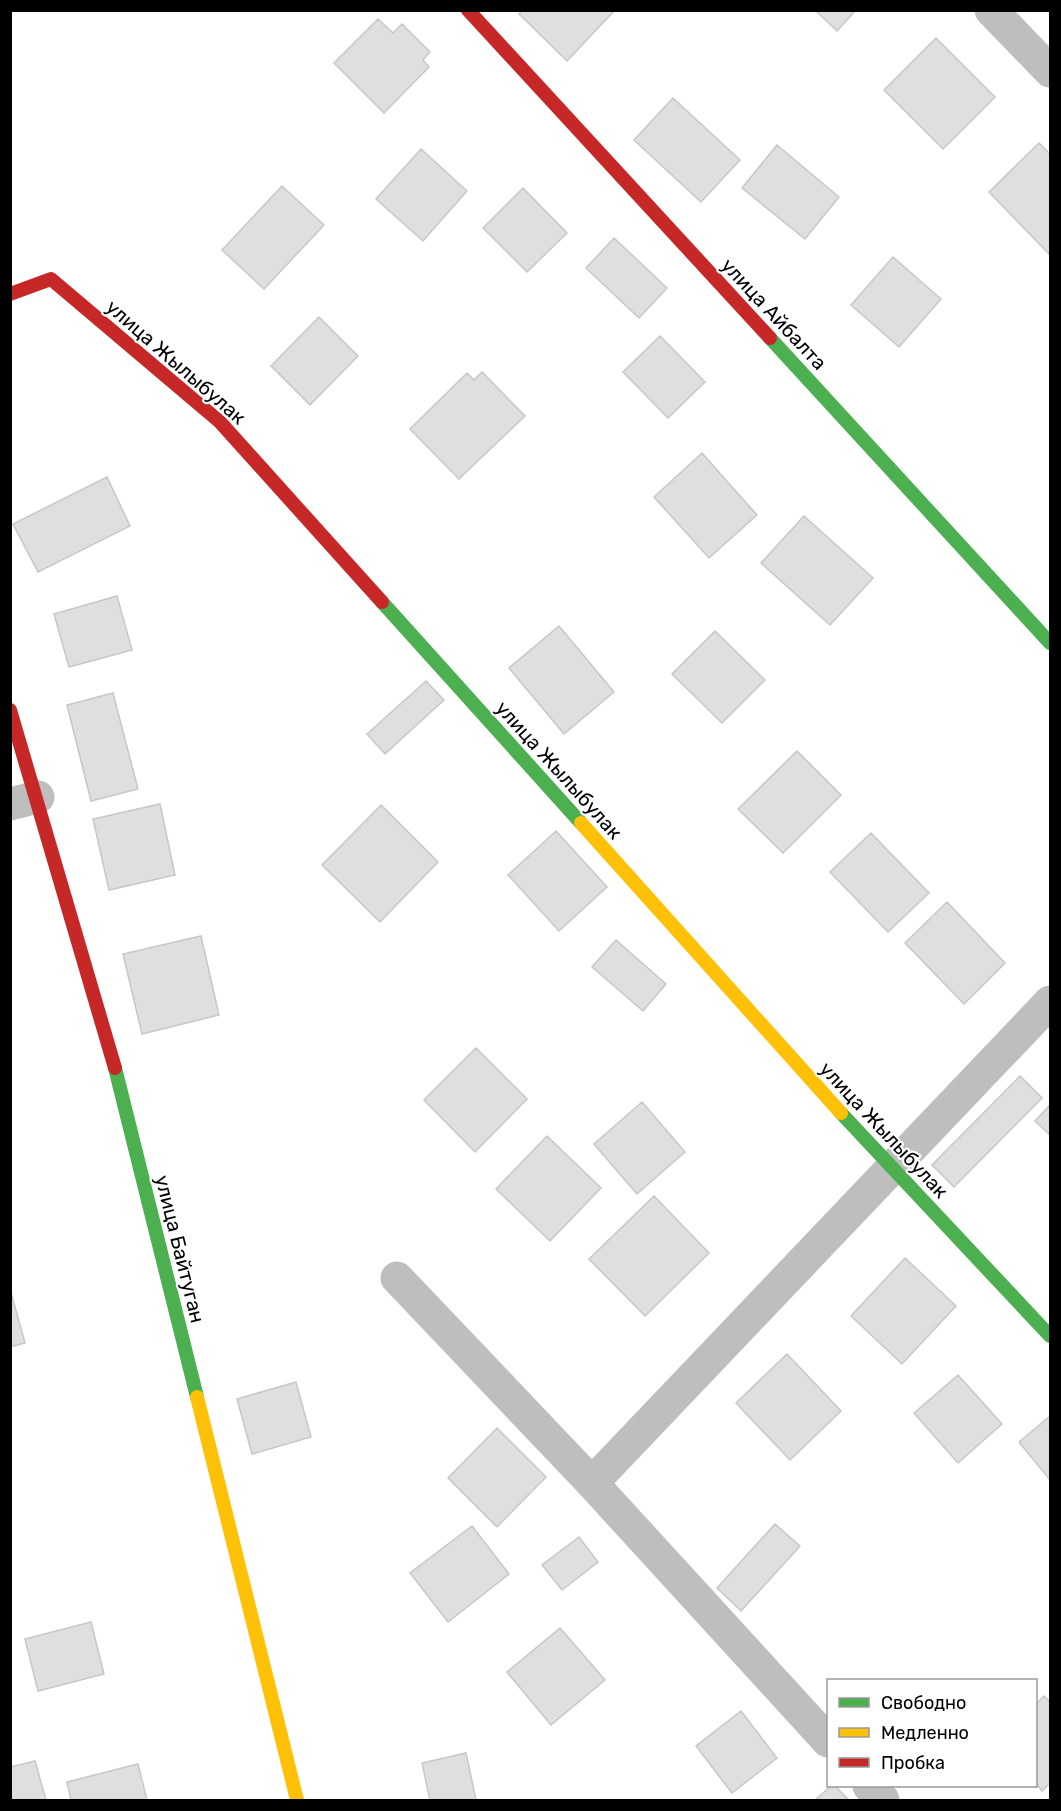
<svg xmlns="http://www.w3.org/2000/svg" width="1061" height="1811" viewBox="0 0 1061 1811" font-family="Rubik,sans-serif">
<rect width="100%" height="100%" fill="#fff"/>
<path fill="#dfdfdf" stroke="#c7c7c7" stroke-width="1.5" d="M522,10H615L567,61L519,14Z
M815,10H856L837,31Z
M378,19L393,33L402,24L430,52L423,60L429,67L384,113L334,63Z
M936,38L995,97L943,149L884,90Z
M673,98L740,160L701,202L634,140Z
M1039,143L1050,154V255L989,192Z
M777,145L839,197L805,239L742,188Z
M421,149L467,191L423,241L376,199Z
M282,186L324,225L264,289L222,250Z
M523,188L567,233L527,272L483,228Z
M614,238L667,288L639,318L586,268Z
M893,257L941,299L899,347L851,305Z
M319,317L358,356L310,405L271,366Z
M660,336L705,382L668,418L623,372Z
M482,372L525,416L459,479L410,429L467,373L474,380Z
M702,453L757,515L709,558L654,497Z
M107,477L130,526L38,572L13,524Z
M804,516L873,578L830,625L761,563Z
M117,596L132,650L69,667L54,614Z
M559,626L614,692L564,734L509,668Z
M715,631L765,680L722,723L672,674Z
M426,681L444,700L385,754L367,734Z
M113,693L138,789L91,801L67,705Z
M797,751L841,795L783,853L738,809Z
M160,804L175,875L109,890L93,819Z
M381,805L438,862L380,922L322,865Z
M556,831L607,887L559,931L508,875Z
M871,833L929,893L888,932L830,872Z
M947,902L1005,963L964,1004L905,943Z
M201,936L219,1015L142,1034L123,954Z
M616,940L666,984L643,1011L592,967Z
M476,1048L527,1099L475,1152L424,1100Z
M1020,1076L1042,1098L954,1187L932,1165Z
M642,1102L685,1152L637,1194L594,1144Z
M1050,1105V1135L1035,1121Z
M547,1136L601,1188L550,1241L496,1189Z
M654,1196L709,1253L645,1316L589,1259Z
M905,1258L956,1306L902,1364L851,1316Z
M10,1289L25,1343L10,1347Z
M787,1354L841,1411L790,1460L736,1403Z
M958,1375L1002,1424L958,1463L914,1413Z
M296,1382L311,1437L252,1454L237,1399Z
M1050,1416V1480L1019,1442Z
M497,1428L546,1477L497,1527L448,1478Z
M775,1524L800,1546L741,1611L717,1588Z
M472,1526L509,1574L448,1622L410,1573Z
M579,1537L598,1562L562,1590L542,1565Z
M91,1622L104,1674L38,1691L25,1639Z
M560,1628L605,1680L551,1725L507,1672Z
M1044,1696L1050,1702V1783L1042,1791L1036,1783V1704Z
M741,1711L777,1758L732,1793L696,1746Z
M466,1753L476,1800H430L422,1763Z
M35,1761L46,1800H10V1767Z
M138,1764L147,1800H71L67,1782Z
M831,1786H835L849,1800H815Z"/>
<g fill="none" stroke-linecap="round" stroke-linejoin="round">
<path stroke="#bebebe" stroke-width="33" d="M991,10L1050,71
M10,804L38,797
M397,1278L592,1483L828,1741
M592,1483L1050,1002
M869,1786L883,1800"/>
<path stroke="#4caf50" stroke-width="14" d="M770,338L1050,643
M382,602L581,823
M115,1068L197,1397
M841,1113L1050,1336"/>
<path stroke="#ffc107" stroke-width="14" d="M581,823L841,1113
M197,1397L297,1800"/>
<path stroke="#c62828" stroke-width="14" d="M468,10L770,338
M10,294L51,279L220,422L382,602
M10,710L115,1068"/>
</g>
<g text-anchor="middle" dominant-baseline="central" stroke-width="4.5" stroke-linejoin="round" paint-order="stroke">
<g font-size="20" fill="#000" stroke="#fff">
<text transform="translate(774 314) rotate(47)">улица Айбалта</text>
<text transform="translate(176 362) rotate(41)">улица Жылыбулак</text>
<text transform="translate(559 770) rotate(48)">улица Жылыбулак</text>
<text transform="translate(884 1130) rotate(47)">улица Жылыбулак</text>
<text transform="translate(180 1249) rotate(76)">улица Байтуган</text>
</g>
</g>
<rect width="1061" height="1811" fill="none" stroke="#000000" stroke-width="24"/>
<rect x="827" y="1679" width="210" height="108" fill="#ffffff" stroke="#999999" stroke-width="1.5"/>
<rect x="839" y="1698" width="30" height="9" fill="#4caf50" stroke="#999999" stroke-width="1.5"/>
<text x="881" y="1709" font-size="18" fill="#000000">Свободно</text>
<rect x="839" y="1728" width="30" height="9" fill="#ffc107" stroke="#999999" stroke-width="1.5"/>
<text x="881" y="1739" font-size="18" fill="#000000">Медленно</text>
<rect x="839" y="1758" width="30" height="9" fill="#c62828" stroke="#999999" stroke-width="1.5"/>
<text x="881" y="1769" font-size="18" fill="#000000">Пробка</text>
</svg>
